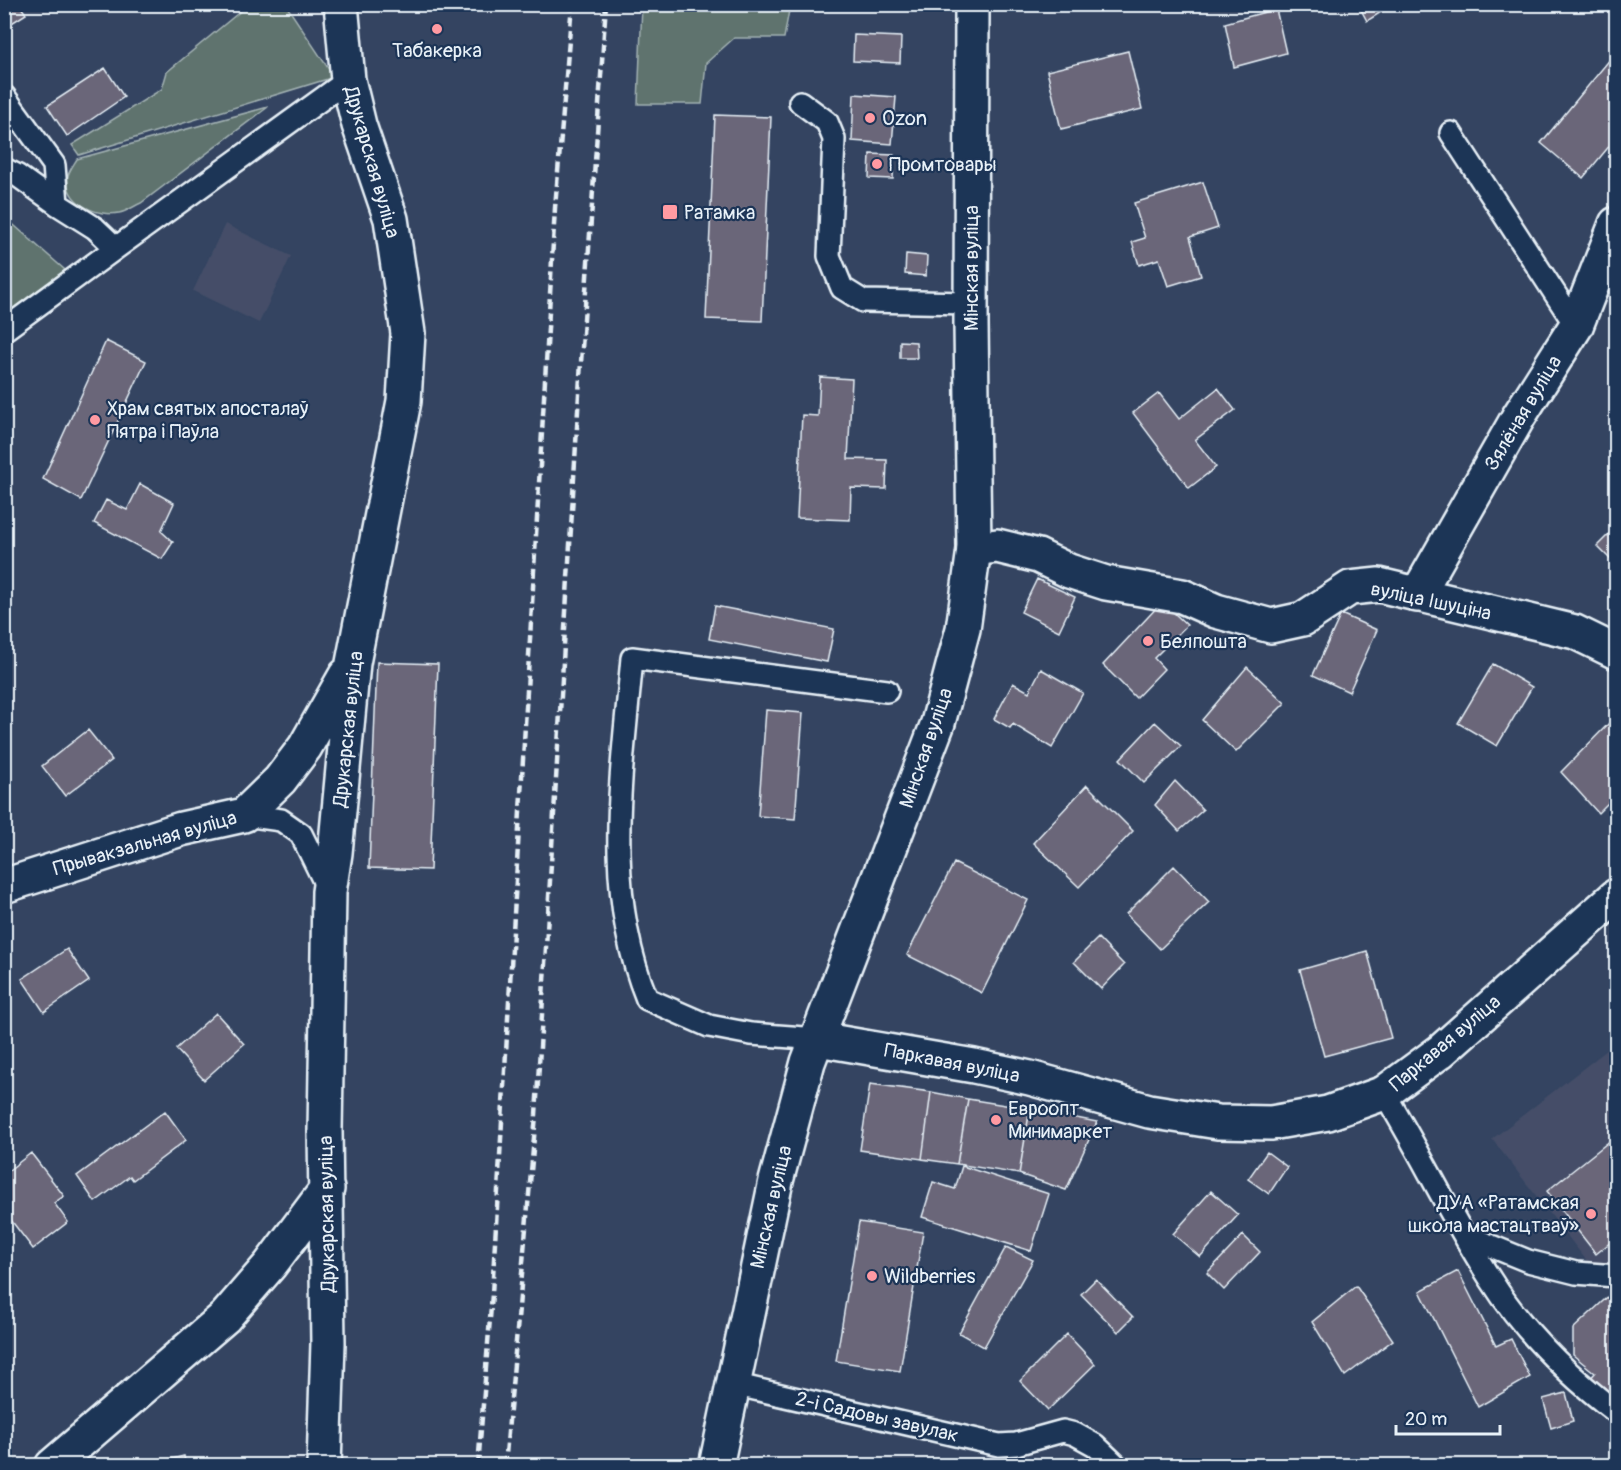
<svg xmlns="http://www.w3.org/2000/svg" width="1621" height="1470" viewBox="0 0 1621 1470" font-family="Pangolin,sans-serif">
<rect width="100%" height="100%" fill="#344461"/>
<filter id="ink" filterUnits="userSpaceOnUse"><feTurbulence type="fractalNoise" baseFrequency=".0167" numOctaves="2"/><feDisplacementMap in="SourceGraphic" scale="12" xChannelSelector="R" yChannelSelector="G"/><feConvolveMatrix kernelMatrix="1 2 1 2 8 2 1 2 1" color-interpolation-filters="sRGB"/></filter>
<g filter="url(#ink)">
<path fill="#444e68" d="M225,224L291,256L259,323L193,291Z
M1616,1043V1267L1590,1265L1492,1139Z"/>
<path fill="#5e736e" stroke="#a3b2b3" stroke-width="1.5" d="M248,5H286L334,77L79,155L72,145L162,89L167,72Z
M642,5V4L790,5L784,38H734L706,63L702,104H638Z
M268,107L141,203C134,206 126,212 119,213C97,217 64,203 68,176C69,171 74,164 77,159Z
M7,219L65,270L5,314L4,221Z"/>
<path fill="#6b6679" stroke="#e8f1f8" stroke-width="1.5" d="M4,4H19L26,14L4,28Z
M1358,4H1394L1367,21Z
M1276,9L1286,53L1234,67L1225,23Z
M854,35L901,37L900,63L853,61Z
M1128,51L1142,109L1061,129L1047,71Z
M1616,52V138L1583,178L1541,143Z
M105,68L124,97L67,136L47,106Z
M854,94L896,97L892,144L852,141Z
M715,115L771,117L762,321L706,319Z
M870,154L894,155L893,179L869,178Z
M1203,182L1218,228L1190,237L1201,276L1168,286L1159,259L1139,265L1132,242L1145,238L1134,203Z
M906,254L927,256L926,276L905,274Z
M106,341L146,361L81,500L43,479Z
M900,341L916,342L917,358H900Z
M820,377L852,379L848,459L887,460L886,489L851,488L850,520L797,518L802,415L818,416Z
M1218,388L1235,410L1195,440L1216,467L1189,488L1133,413L1159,393L1179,419Z
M140,484L174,503L161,531L173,542L162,559L94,523L106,500L127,510Z
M1616,527V565L1597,546Z
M1037,579L1075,597L1059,631L1021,612Z
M1162,602L1187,625L1154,658L1164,669L1136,698L1103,665Z
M715,606L834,629L827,662L709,639Z
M1341,614L1377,630L1349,692L1313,675Z
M377,662L438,664L430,870L369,868Z
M1493,664L1532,687L1497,746L1458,723Z
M1247,667L1285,703L1236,752L1202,720Z
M1041,669L1083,693L1052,748L1013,724L1010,728L994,719L1013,683L1029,692Z
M766,710L803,713L795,819L758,816Z
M1616,716V795L1598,813L1561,772Z
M1155,722L1181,746L1144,783L1120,759Z
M88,730L112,760L65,796L42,766Z
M1175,781L1203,810L1179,831L1155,805Z
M1087,785L1133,831L1079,887L1033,843Z
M954,863L1028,900L982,993L907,955Z
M1174,866L1209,902L1160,949L1126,914Z
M1098,938L1124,965L1101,989L1074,962Z
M67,949L89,981L44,1012L22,979Z
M1367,951L1391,1038L1324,1056L1300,970Z
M216,1013L244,1044L204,1080L176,1049Z
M870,1084L931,1092L922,1159L860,1150Z
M931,1092L968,1099L957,1164L922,1159Z
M968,1099L1030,1109L1019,1174L957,1164Z
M1030,1109L1097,1122L1066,1190L1019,1174Z
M165,1111L186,1140L133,1180L130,1176L95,1202L77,1176Z
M1616,1136V1238L1596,1254L1547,1191Z
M1267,1152L1287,1167L1269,1194L1248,1179Z
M31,1153L64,1196L54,1203L68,1222L33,1249L4,1211V1174Z
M962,1166L1049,1194L1031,1251L922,1217L933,1182L955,1189Z
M1211,1191L1238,1215L1200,1257L1173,1234Z
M859,1222L923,1232L900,1371L836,1361Z
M1243,1235L1260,1252L1224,1290L1207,1273Z
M1006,1247L1033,1260L984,1347L959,1333Z
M1458,1271L1496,1346L1511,1339L1530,1377L1478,1407L1420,1291Z
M1096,1279L1133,1317L1118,1332L1081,1294Z
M1356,1286L1393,1340L1345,1376L1312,1322Z
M1616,1289V1401L1589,1380L1595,1373L1573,1355V1329Z
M1067,1334L1095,1364L1048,1410L1020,1381Z
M1566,1393L1573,1421L1551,1428L1543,1399Z
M184,1456L186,1466H148V1465Z"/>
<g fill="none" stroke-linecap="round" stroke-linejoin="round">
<g stroke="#e8f1f8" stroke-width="26">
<path id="lane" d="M4,96L54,165L57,204
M800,102L827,122L834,139L829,256L842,288L863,301L971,303
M1451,133L1576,326
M4,169L18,176L57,204L95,228L116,248L348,80
M4,330L116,248
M244,815L281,820L301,834L329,891
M818,1039L751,1034L709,1026L647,999C602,890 622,772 632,658L887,691
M1384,1093C1422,1155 1452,1220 1491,1280C1523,1331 1569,1376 1616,1412
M1464,1235L1528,1261L1576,1273L1616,1276
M733,1384L999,1445L1016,1444L1063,1431L1075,1434L1095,1445L1117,1466"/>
</g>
<g stroke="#e8f1f8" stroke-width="38">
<path id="street" d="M974,549L997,546L1038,556L1069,571L1106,583L1182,596L1216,611L1271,626L1303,619L1350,588L1379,585L1575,632L1616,652
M1417,595L1519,416L1576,326L1616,224
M4,886L181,829L244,815L280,780L305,747L346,675
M818,1039L974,1066L1030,1078L1149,1111L1218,1122L1271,1123L1328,1113L1384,1093L1441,1051L1616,896
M52,1466L225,1317L270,1265L327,1189
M324,1466L328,1343L325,1131L329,892L335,853L353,663L404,401L408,333L391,219L359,125L348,80L341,4"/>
</g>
<g stroke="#e8f1f8" stroke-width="38">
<path id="secondary" d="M716,1466L776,1181L808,1062L938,723L963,629L974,549L971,324L972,4"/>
</g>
<use href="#lane" stroke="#1d3557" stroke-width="21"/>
<use href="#street" stroke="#1d3557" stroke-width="33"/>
<use href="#secondary" stroke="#1d3557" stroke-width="33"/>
<path stroke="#e8f1f8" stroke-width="4.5" stroke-dasharray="9 4.5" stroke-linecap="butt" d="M478,1466L492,1294L555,208L572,4
M505,1466L536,1115L580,377L606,4"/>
</g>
</g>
<g fill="#ff9aa2" stroke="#1d3557" stroke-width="2">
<circle cx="437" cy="29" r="6"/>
<circle cx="870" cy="118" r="6"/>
<circle cx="877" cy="164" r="6"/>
<rect x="662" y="204" width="16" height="16" rx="3"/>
<circle cx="95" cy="420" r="6"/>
<circle cx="1148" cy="641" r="6"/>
<circle cx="996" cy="1120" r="6"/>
<circle cx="1591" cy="1214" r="6"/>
<circle cx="872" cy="1276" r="6"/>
</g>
<g text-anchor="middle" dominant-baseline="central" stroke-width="4.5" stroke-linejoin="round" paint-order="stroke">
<g font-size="20" fill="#e8f1f8" stroke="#1d3557" text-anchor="start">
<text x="437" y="50" text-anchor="middle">Табакерка</text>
<text x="882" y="118">Ozon</text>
<text x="889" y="164">Промтовары</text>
<text x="684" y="212">Ратамка</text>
<text x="107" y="408">Храм святых апосталаў<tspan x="107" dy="23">Пятра і Паўла</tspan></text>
<text x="1160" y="641">Белпошта</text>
<text x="1008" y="1108">Евроопт<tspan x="1008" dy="23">Минимаркет</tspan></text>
<text x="1579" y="1202" text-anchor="end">ДУА «Ратамская<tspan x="1579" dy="23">школа мастацтваў»</tspan></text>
<text x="884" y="1276">Wildberries</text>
</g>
<g font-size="20" fill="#e8f1f8" stroke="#1d3557">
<text transform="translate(372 162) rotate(74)">Друкарская вуліца</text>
<text transform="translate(971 268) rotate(-90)">Мінская вуліца</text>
<text transform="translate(1523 413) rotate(-59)">Зялёная вуліца</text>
<text transform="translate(1431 601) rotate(12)">вуліца Ішуціна</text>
<text transform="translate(348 729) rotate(-84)">Друкарская вуліца</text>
<text transform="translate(926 748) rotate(-71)">Мінская вуліца</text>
<text transform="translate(145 843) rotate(-16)">Прывакзальная вуліца</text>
<text transform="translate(1445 1043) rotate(-40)">Паркавая вуліца</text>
<text transform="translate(952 1063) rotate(11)">Паркавая вуліца</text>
<text transform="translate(771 1207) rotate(-77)">Мінская вуліца</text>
<text transform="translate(327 1214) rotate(-91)">Друкарская вуліца</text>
<text transform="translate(877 1417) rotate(13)">2-і Садовы завулак</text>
</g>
</g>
<rect width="1621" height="1470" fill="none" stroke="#1d3557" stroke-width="24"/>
<rect x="12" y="12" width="1597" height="1446" fill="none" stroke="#e8f1f8" stroke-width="2" filter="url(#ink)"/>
<path d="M1396 1425v9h104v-9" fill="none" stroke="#e8f1f8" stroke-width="3"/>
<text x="1405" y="1425" font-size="18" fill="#e8f1f8" stroke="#1d3557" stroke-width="4.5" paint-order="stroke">20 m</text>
</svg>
